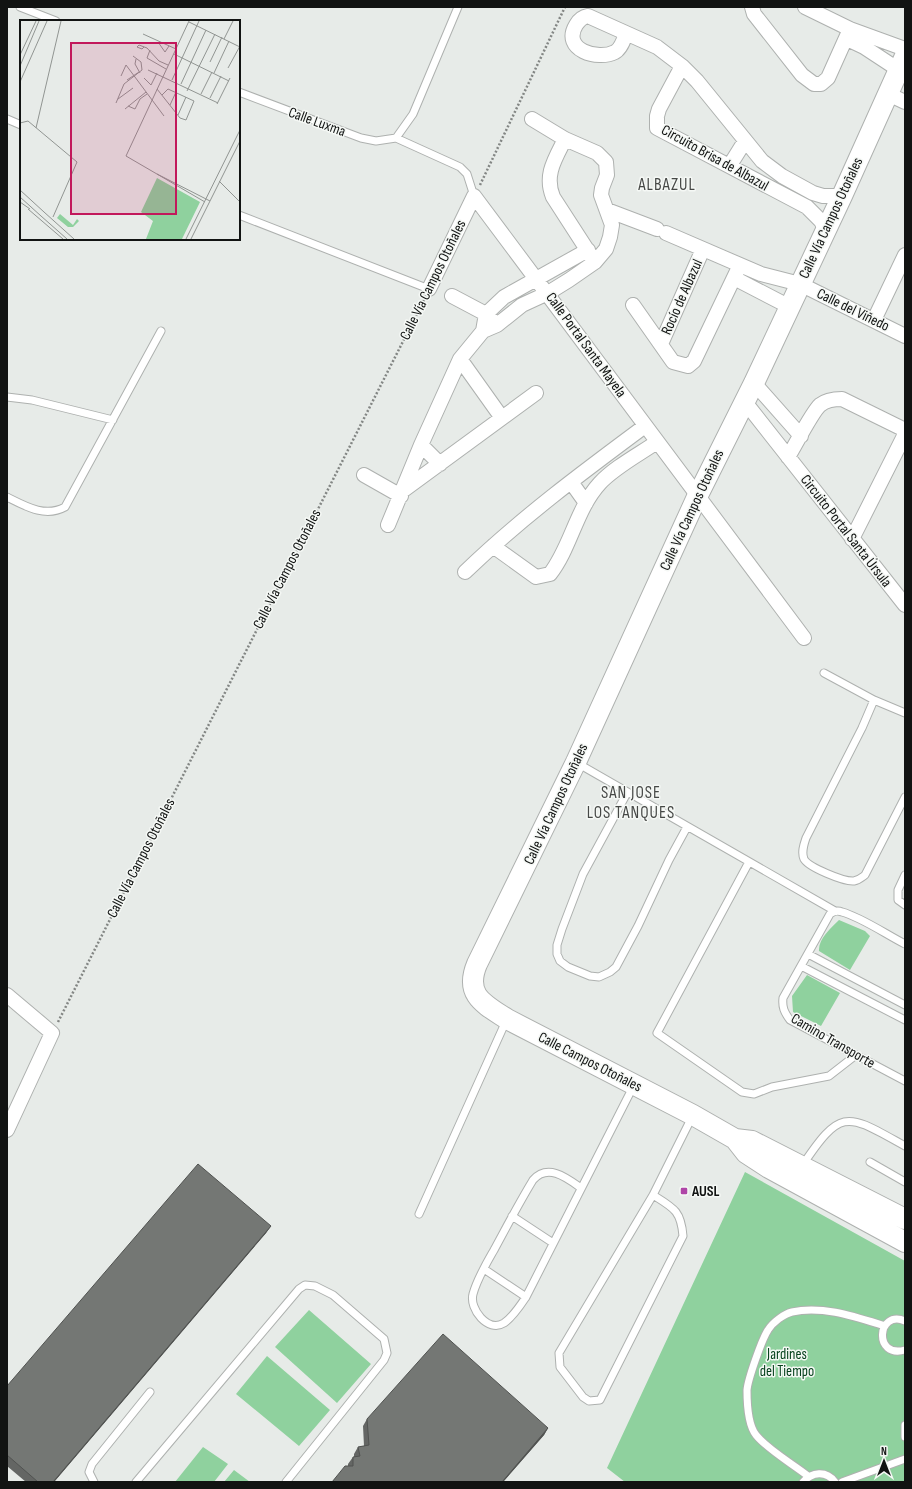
<svg xmlns="http://www.w3.org/2000/svg" width="912" height="1489" viewBox="0 0 912 1489" font-family="'Sofia Sans Condensed',sans-serif">
<rect width="100%" height="100%" fill="#e7ebe8"/>
<path fill="#8fd19e" d="M839,920L865,931L870,936L850,970L819,951C818,939 831,928 839,920Z
M807,975L840,993L821,1026L793,1012L792,996Z
M745,1172L905,1261V1482H625L607,1468Z
M309,1310L371,1364L337,1403L275,1347Z
M267,1356L330,1410L299,1446L236,1394Z
M203,1447L228,1464L214,1482H175Z
M234,1470L250,1482H224Z"/>
<g fill="none" stroke-linecap="round" stroke-linejoin="round">
<g stroke="#aeb1af" stroke-width="9">
<path id="lane" d="M20,7L56,21
M239,92L361,138L376,141L396,138L413,114L458,7
M7,119L21,125
M396,138L460,167L467,174L474,196
M239,215L429,289
M7,397L32,400L113,420
M7,497C25,506 45,518 65,507L161,331
M824,673L874,700L905,713
M874,700L862,728L806,838C804,844 801,852 804,859C808,867 844,882 854,881C859,880 861,878 865,875L905,797
M577,763L835,911
M627,793L583,874L562,929L557,945V954L560,961L568,967L590,976L599,977L610,972L616,967L638,926L669,860L687,827
M749,862L657,1033L742,1092L754,1094L772,1087L829,1076L856,1055
M905,875L898,890V900L905,905
M905,944C887,935 861,917 842,912C837,910 834,911 830,914L783,998C782,1007 784,1012 790,1020L905,1081
M808,954L905,1005
M801,966L905,1020
M870,1162L905,1182
M802,1166C842,1106 847,1114 905,1146
M581,1188C567,1178 548,1163 533,1180C519,1203 507,1226 494,1250C486,1264 477,1279 473,1294C469,1309 488,1333 504,1323C513,1317 520,1306 526,1297L634,1085
M653,1195C674,1208 681,1211 683,1236L600,1400L589,1401L583,1397L560,1367L559,1353L653,1195L692,1117
M419,1214L506,1021
M512,1216L553,1243
M484,1269L526,1297
M905,1321C877,1309 873,1359 905,1350
M905,1425V1437
M808,1476C793,1464 768,1450 756,1435C748,1425 747,1402 747,1390C748,1379 762,1339 768,1330C773,1322 784,1314 792,1312C822,1305 856,1317 885,1326
M94,1482L89,1472L92,1464L150,1392
M136,1482L299,1289L305,1285L315,1286L333,1295L384,1339L387,1353L384,1360L286,1482
M803,1482C812,1472 826,1470 835,1482
M842,1482L905,1459"/>
</g>
<g stroke="#aeb1af" stroke-width="16">
<path id="street" d="M752,7L754,14L802,75L814,84H821L828,78L850,29
M805,7L850,29L905,49
M626,34C624,39 621,49 615,52C598,61 561,50 576,25C579,20 582,17 588,16L657,47L682,66L697,81L762,161L782,176L813,193L823,196H842
M847,39L864,47L899,70
M682,66L659,109L657,116V128L807,207L821,221L825,229
M888,94L905,102
M565,139C555,159 544,175 553,197L595,262
M730,165L745,141
M607,210L657,229
M666,233L761,274L800,284L905,336
M734,278L790,307
M429,289L474,196L804,638
M452,296L486,314L492,320
M633,305L673,362L688,366L694,361L740,265
M874,320L905,255
M483,331L486,314L504,297L588,250
M661,344L703,249
M460,359L502,418
M754,383L801,436
M745,402L905,605
M421,445L440,464
M788,457C795,446 812,412 820,405C826,400 834,399 842,399L905,430
M364,475L401,496
M571,482L586,503
M405,489L536,393
M388,525L421,445L460,359L483,331L497,325L522,305L548,293L569,280L595,262L606,249L610,237L612,225L601,195L602,188L607,175L606,162L597,153L565,139L532,119
M852,539L905,434
M493,546L536,577L550,574C571,547 576,509 600,483C615,467 638,455 657,442
M465,572C521,518 583,472 645,426
M7,995L52,1033L7,1130"/>
</g>
<g stroke="#aeb1af" stroke-width="22">
<path id="secondary" d="M905,56L842,196L754,383L697,497L576,762L477,964C464,995 484,1004 507,1019L693,1115L735,1139L746,1153L769,1168L905,1242
M735,1139L752,1141L905,1219"/>
</g>
<path stroke="#838684" stroke-width="2.5" stroke-dasharray="2 2" stroke-linecap="butt" d="M480,185L565,7
M58,1022L424,300"/>
<use href="#lane" stroke="#fff" stroke-width="7"/>
<use href="#street" stroke="#fff" stroke-width="14"/>
<use href="#secondary" stroke="#fff" stroke-width="20"/>
</g>
<path fill="#646664" d="M271,1226L266,1233L54,1482H26L7,1466V1386Z
M367,1419L548,1428L544,1435L503,1482H332L348,1466V1464L353,1457H354V1454L358,1447L364,1446L363,1426Z"/>
<path fill="#515351" d="M271,1226L266,1233L54,1482H53Z
M548,1428L544,1435L503,1482H502Z"/>
<path fill="#747774" stroke="#515351" d="M198,1164L271,1226L53,1482H38L7,1455V1386Z
M443,1334L548,1428L502,1482H332L345,1466H353V1457L360,1456L358,1447L369,1445L367,1419Z"/>
<rect fill="#af45a7" stroke="#f5f8f5" stroke-width="1.5" x="680" y="1187" width="8" height="8" rx="2"/>
<g text-anchor="middle" dominant-baseline="central" stroke-width="3" stroke-linejoin="round" paint-order="stroke">
<g font-size="15" fill="#111312" stroke="#f5f8f5">
<text transform="translate(317 122) rotate(20)">Calle Luxma</text>
<text transform="translate(715 158) rotate(29)">Circuito Brisa de Albazul</text>
<text transform="translate(831 218) rotate(-65)">Calle Vía Campos Otoñales</text>
<text transform="translate(433 280) rotate(-64)">Calle Vía Campos Otoñales</text>
<text transform="translate(682 297) rotate(-66)">Rocío de Albazul</text>
<text transform="translate(853 310) rotate(26)">Calle del Viñedo</text>
<text transform="translate(586 345) rotate(54)">Calle Portal Santa Mayela</text>
<text transform="translate(692 510) rotate(-65)">Calle Vía Campos Otoñales</text>
<text transform="translate(846 531) rotate(52)">Circuito Portal Santa Úrsula</text>
<text transform="translate(287 569) rotate(-63)">Calle Vía Campos Otoñales</text>
<text transform="translate(556 804) rotate(-65)">Calle Vía Campos Otoñales</text>
<text transform="translate(141 858) rotate(-63)">Calle Vía Campos Otoñales</text>
<text transform="translate(833 1041) rotate(30)">Camino Transporte</text>
<text transform="translate(590 1062) rotate(27)">Calle Campos Otoñales</text>
</g>
<g font-size="15" font-weight="bold" fill="#111312" stroke="#f5f8f5" text-anchor="start">
<text x="692" y="1191">AUSL</text>
</g>
<g font-size="15" fill="#06421d" stroke="#f5f8f5">
<text x="787" y="1354">Jardines<tspan x="787" dy="17">del Tiempo</tspan></text>
</g>
<g font-size="17" letter-spacing="1" fill="#464846" stroke="#f5f8f5">
<text x="667" y="185">ALBAZUL</text>
<text x="631" y="793">SAN JOSE<tspan x="631" dy="20">LOS TANQUES</tspan></text>
</g>
</g>
<g transform="translate(20 20)">
<rect width="220" height="220" fill="#e7ebe8"/>
<path d="M137,158L180,182L162,219H126L133,201L121,192ZM40,194L53,205L57,199L59,201L53,207H48L37,198Z" fill="#8fd19e"/>
<path fill="none" stroke="#919592" stroke-width="1" d="M169,1L106,136L185,182M169,2L220,27M123,14L156,29M204,19L213,1M138,22L145,32L149,26M124,27L122,29L117,27L119,25L127,28L139,41L148,45M130,30L127,38L146,49M154,34L209,61M0,35L16,1M116,39L115,44L120,53M190,42L202,17M0,46L19,1M208,48L220,26M128,50L198,83M194,53L209,21M101,56L106,45L144,96M124,58L131,65L137,53M107,60L119,52M152,60L179,1M0,62L27,1M161,64L186,10M137,69L160,98L166,100L174,81L148,69L142,75M167,71L195,14M181,74L192,52M190,78L201,56M98,79L113,68M96,83L104,64L122,50L121,42L113,36M197,84L210,58M150,85L156,72M108,86L115,89L120,79L127,74M105,89L126,72M158,95L166,77M0,103L8,101L57,142L33,197M16,108L41,1M137,154L190,181M199,161L220,182M0,170L24,192M0,177L21,196M0,182L10,189M8,189L43,219M24,192L54,219M21,196L47,219M166,219L220,110M171,219L220,121"/>
<path fill="#c2185b" fill-opacity="0.15" stroke="#c2185b" stroke-width="2" d="M51,23H156V194H51Z"/>
<rect width="220" height="220" fill="none" stroke="#111312" stroke-width="2"/>
</g>
<rect width="912" height="1489" fill="none" stroke="#111312" stroke-width="16"/>
<g transform="translate(884 1461)" stroke="#f5f8f5" stroke-width="3" paint-order="stroke">
<path d="M0-3L7 15L0 10L-7 15Z" fill="#111312"/>
<text y="-6" font-size="11" font-weight="bold" text-anchor="middle" fill="#111312">N</text>
</g>
</svg>
